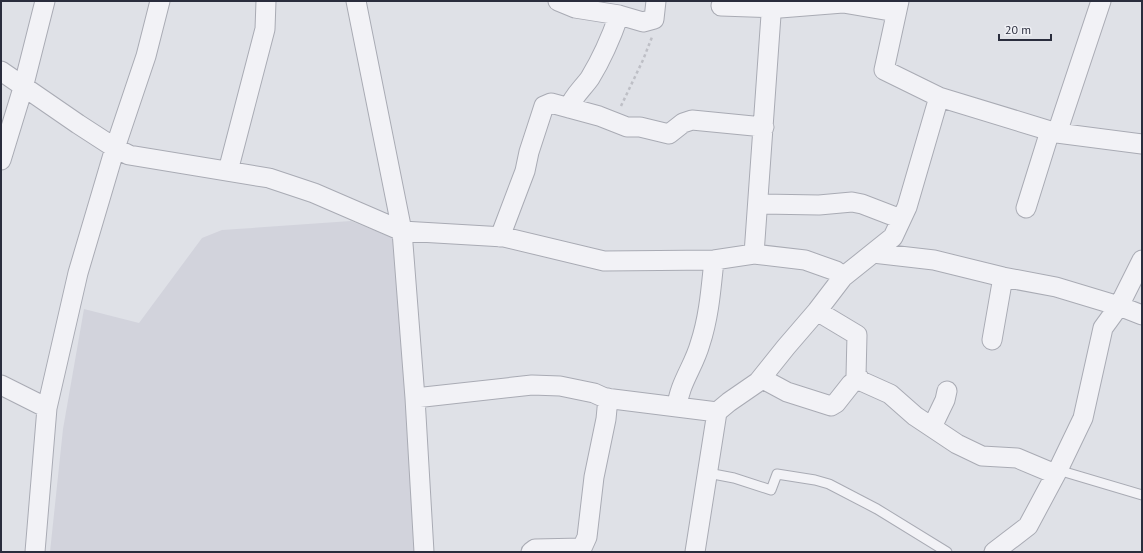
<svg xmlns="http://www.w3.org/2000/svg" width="1143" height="553" viewBox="0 0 1143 553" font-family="'PT Sans',sans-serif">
<rect width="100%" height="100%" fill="#dfe1e7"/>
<path fill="#d2d3dc" d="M351,221L398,240L414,552H50L63,429L84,309L139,323L202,238L222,230Z"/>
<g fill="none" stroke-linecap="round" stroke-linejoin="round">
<g stroke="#a9abb4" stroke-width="11">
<path id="service" d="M1058,470L1142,495
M708,473L734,478L771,490L777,474L815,480L829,484L877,509L947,552"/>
</g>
<g stroke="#a9abb4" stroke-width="21">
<path id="minor" d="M356,1L402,231L415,398L424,552
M558,1L575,8L619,15L643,22L654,19L656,1
M899,1L884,70L939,97L1057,133L1142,144
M721,6L780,8L843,3L896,12
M1,71L78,124L115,148L129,155L269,178L314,193L402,231L504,237L604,261L714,260L754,254L805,260L836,271L843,277
M569,108C573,96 583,88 590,78C601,60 612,35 619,15
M1057,133L1101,1
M1,160L23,88L45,1
M228,171L265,29L266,1
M758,204L819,205L852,202L862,204L901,219
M1026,208L1050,131
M500,237L525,171L529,152L544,106L551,103L599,116L627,127H640L669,134L683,123L692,120L764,127
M873,253L893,237L907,207L939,97
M754,254L772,1
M817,311L857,335L856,376L861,381L890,394L915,416L957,444L982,456L1017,458L1055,474
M992,340L1003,277
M761,378L787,392L831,406L836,403L851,384L859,378
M1,385L47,408
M415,398L532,385L560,386L594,393L605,398L717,412
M677,407C679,384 694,366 700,344C709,317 711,289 714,260
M932,427L945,400L947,391
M35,552L47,408L78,273L115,148L146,56L160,1
M531,552L535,549L582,548L587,537L594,477L606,419L608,398
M695,552L717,412L729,402L758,382L786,347L817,311L843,277L873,253L934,260L1003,277L1056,287L1119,306L1142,315
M994,552L1028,526L1058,470L1083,418L1103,328L1119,306L1142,260"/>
</g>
<path stroke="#bebfc6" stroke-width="2.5" stroke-dasharray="3 3" stroke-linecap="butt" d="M621,106L643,60L652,37"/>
<use href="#service" stroke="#f2f2f6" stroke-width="9"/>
<use href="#minor" stroke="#f2f2f6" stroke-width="19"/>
</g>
<rect width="1143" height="553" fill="none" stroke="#2a2d3d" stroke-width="4"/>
<path d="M999 34v6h52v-6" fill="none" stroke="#2a2d3d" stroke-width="2"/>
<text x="1005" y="34" font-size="12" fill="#2a2d3d" stroke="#eff0f5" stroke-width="3" paint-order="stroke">20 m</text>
</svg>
